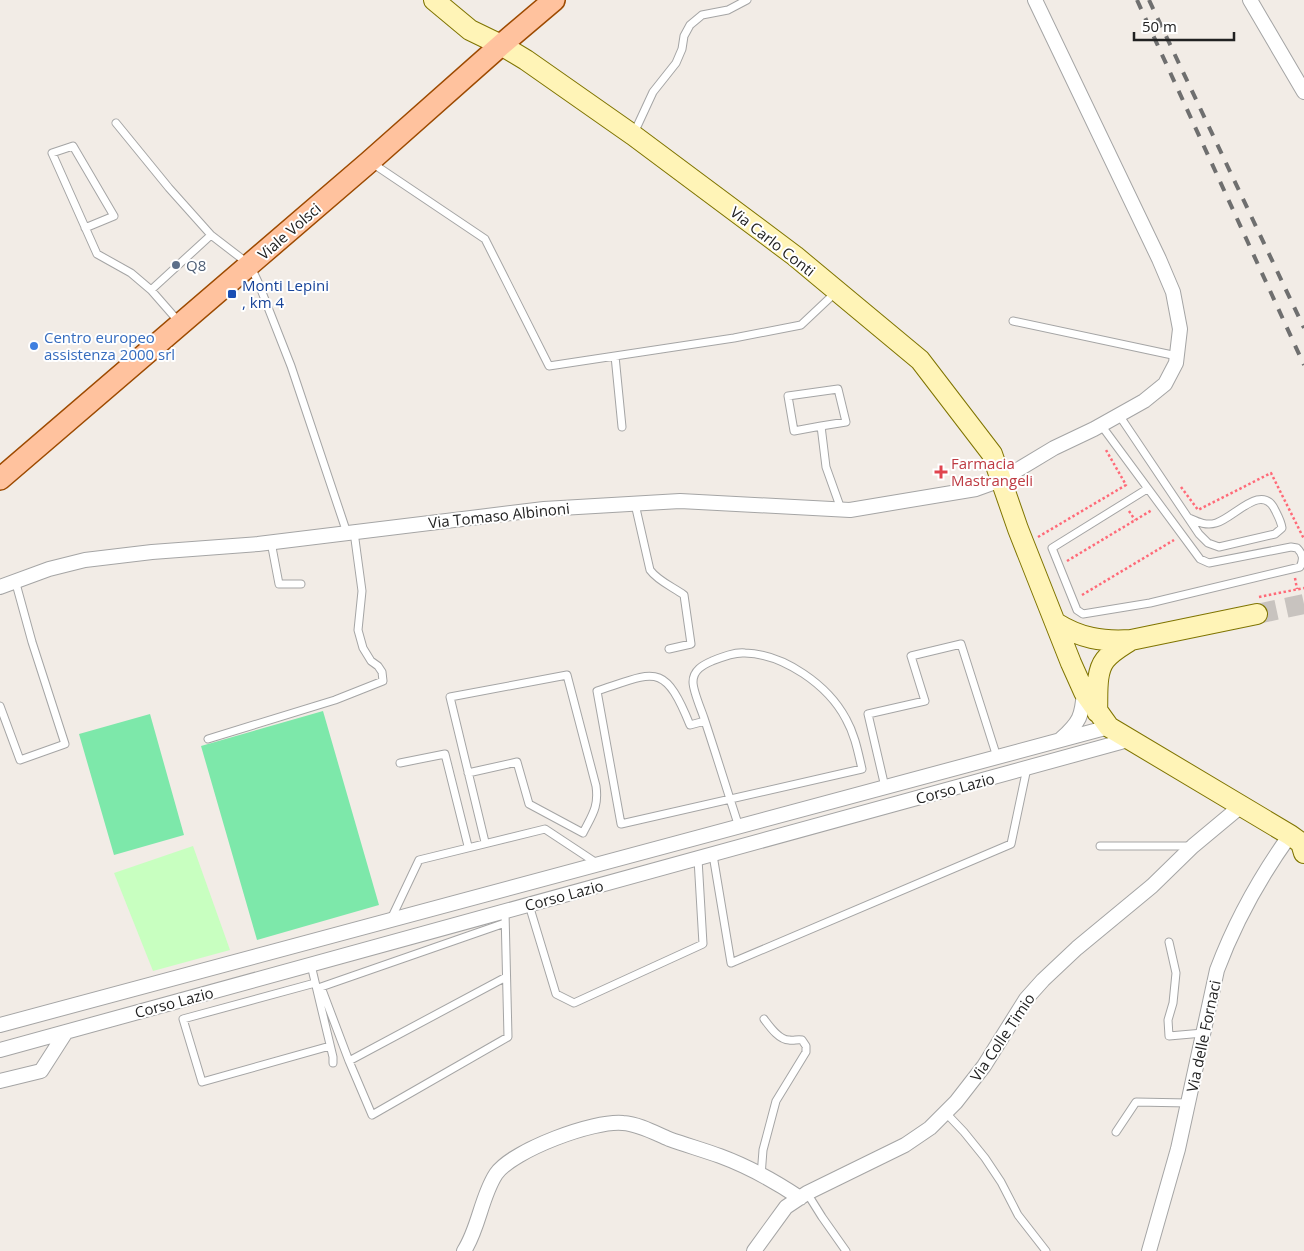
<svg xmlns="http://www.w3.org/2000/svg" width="1304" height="1251" viewBox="0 0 1304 1251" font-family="'Open Sans',sans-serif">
<rect width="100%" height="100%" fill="#f2ece6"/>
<path fill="#c8ffc0" d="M193,846L230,950L153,971L114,873Z"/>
<path fill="#7de8aa" d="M323,711L379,905L257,940L201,746Z
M150,714L184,835L114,855L79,734Z"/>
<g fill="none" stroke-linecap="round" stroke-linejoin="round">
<path stroke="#c8c3bf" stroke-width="20" stroke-dasharray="20 10" stroke-linecap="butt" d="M1257,614L1304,604"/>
<g stroke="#a5a5a5" stroke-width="9">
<path id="lane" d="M116,123L169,188L211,235
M634,133L653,92L676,63L682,49L684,36L690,25L702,15L728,10L747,0
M372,163L485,239L549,366L615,356
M85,228L114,216L73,146L52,153L97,254L131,273L151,290
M1013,321L1177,356
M179,322L151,290L211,235L250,265L258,282L291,366L347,533
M1119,415L1199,534L1208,543L1219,547L1275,534L1282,528C1281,521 1278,516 1275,510C1262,482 1234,518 1216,523C1206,526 1198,522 1189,518
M1101,425L1200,559L1209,563L1291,547L1297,548C1303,554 1304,559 1300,567L1150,603L1083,614L1077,610L1052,548L1147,489
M821,426L846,422L838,389L788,396L794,431L821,426L826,467L841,509
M622,427L615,356L734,338L801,325L835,293
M635,504L650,570C658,581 673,587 684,595L691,644L669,649
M271,542L279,584H301
M0,706L20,760L65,744L32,642L15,580
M705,721L690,725C664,661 655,672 597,691L621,824L862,769C858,752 855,735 846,719C828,685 784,654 745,653C734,652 722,657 712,661C703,665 693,670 693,682C693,691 701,709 704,718C716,754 727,790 739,827
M208,739L335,700L383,681L382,672L378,666L371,661L363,648L358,630L362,591L354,532
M400,763L445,754L468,846
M468,773L517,762L529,804L583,833C592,815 599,807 596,786L567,675L450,697L485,842
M885,787L868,714L925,701L911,656L961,644L997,757
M1100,846H1190
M713,855L731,963L1011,844L1027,768
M529,905L556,994L574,1003L703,944L698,859
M505,912L508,1037L372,1115L349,1061L506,977
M391,919L419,860L545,829L598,864
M1169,942L1176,973L1173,1003L1168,1020L1169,1036L1203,1033
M311,965L333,1057V1063
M315,983L183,1019L202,1082L330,1046
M349,1061L321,987L505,923
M945,1112L964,1132L985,1158L1001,1182L1018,1215L1046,1251
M1116,1132L1136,1102L1188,1103
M761,1176L763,1150L776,1101L806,1052V1046L802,1040C797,1039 794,1041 789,1040C779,1040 770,1027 764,1019
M807,1193L822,1217L846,1251"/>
</g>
<g stroke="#a5a5a5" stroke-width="16">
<path id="street" d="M1250,0L1304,92
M0,587L49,569L85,560L152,552L258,544L544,509L680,501L850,510L976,489L1001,480L1054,448L1094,429L1144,401L1165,384L1176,363L1180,329L1173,292L1159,259L1035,0
M1061,739C1080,722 1082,716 1084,692
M0,1025L1109,727
M0,1050L1128,740
M0,1081L41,1071L66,1032
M464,1251C479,1228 481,1197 496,1174C513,1150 594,1120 623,1123C639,1124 655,1133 669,1139C686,1145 703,1150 720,1156C747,1166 776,1182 800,1198
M754,1251L786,1207L807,1193L905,1145L930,1128L956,1102L984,1066L1026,999L1043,980L1077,948L1152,886L1193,846L1241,806
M1149,1251L1178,1149L1217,970C1235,922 1260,877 1290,835"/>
</g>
<g stroke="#7f7400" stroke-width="22">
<path id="secondary" d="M434,0L470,30L501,45L526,60L633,135L795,256L920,360L992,454L1018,529L1071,663L1084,692L1109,727L1290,835L1301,843L1304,853
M1056,623C1080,638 1102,642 1131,640L1257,614
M1097,712C1098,696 1095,673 1105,660C1112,651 1122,646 1131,640"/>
</g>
<g stroke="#9d4a00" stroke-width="24">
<path id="primary" d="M0,479L369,162L501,45L554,0"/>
</g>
<path stroke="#ff6a78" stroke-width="2.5" stroke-dasharray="2.5 2.5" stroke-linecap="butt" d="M1181,487L1198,510L1271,473L1304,539
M1129,511L1135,520
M1038,537L1126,485L1106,450
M1067,561L1152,510
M1295,578L1297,589
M1082,595L1174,540
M1259,597L1304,588"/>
<use href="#lane" stroke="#fff" stroke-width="7"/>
<use href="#street" stroke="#fff" stroke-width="14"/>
<use href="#secondary" stroke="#fff4b7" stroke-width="20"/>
<use href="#primary" stroke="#ffc29e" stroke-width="21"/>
<path stroke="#6f6f6f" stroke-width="4" stroke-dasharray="10 10" stroke-linecap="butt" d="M1137,0L1304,365
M1149,0L1304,328"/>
</g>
<circle fill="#5c6f8a" stroke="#fff" stroke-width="2" cx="176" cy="265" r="5"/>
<rect fill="#1a4fb4" stroke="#fff" stroke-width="2" x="227" y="289" width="10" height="10" rx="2.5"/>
<circle fill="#3f7fe0" stroke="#fff" stroke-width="2" cx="34" cy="346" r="5"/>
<path fill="#e0444e" stroke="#fff" stroke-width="2" d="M938.5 464.5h5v5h5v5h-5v5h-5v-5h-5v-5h5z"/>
<g text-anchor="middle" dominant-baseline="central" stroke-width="4" stroke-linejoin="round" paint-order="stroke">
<g font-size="15" fill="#212121" stroke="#fff">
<text transform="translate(289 231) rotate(-41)">Viale Volsci</text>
<text transform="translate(773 241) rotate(38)">Via Carlo Conti</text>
<text transform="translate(499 515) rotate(-6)">Via Tomaso Albinoni</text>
<text transform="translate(955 788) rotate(-15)">Corso Lazio</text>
<text transform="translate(564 895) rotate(-15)">Corso Lazio</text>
<text transform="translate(174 1002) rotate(-15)">Corso Lazio</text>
<text transform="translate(1203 1036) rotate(-78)">Via delle Fornaci</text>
<text transform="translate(1002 1037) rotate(-56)">Via Colle Timio</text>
</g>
<g font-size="15" fill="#4e5e75" stroke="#fff" text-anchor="start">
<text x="186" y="265">Q8</text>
</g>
<g font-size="15" fill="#164399" stroke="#fff" text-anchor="start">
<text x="242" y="285">Monti Lepini<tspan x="242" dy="17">, km 4</tspan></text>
</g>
<g font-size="15" fill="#366cbe" stroke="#fff" text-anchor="start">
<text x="44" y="337">Centro europeo<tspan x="44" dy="17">assistenza 2000 srl</tspan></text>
</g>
<g font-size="15" fill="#be3a42" stroke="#fff" text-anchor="start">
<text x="951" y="463">Farmacia<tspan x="951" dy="17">Mastrangeli</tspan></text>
</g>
</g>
<path d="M1134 32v8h100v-8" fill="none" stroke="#212121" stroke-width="2.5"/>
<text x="1142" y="32" font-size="15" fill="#212121" stroke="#ffffff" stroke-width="4" paint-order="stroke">50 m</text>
</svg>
